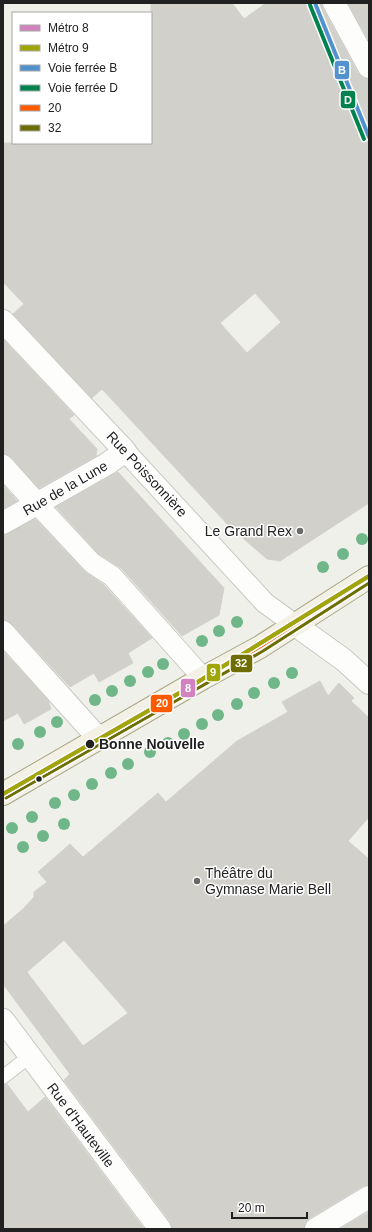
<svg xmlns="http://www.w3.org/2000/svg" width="372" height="1232" viewBox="0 0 372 1232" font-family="Helvetica,sans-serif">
<rect width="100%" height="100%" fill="#f0f0ea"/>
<path fill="#d1d0cb" stroke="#d3d2cb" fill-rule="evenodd" d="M151,3H232L244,19L266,3H322L323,9L358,73L363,78L369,79V503L280,561L267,559L229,526L102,389L92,398L13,314L24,304L3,282V143H151ZM255,293L281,322L247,353L220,323Z
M348,3H369V41Z
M3,339L74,415L69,419L97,449L96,456L39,488L12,458L3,454Z
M118,472L224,588L219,615L182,636L121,568L99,554L56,507Z
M3,485L17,501L3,509Z
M35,519L84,571L104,585L152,638L128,653L133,663L99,682L94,673L70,687L12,624L3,620V535Z
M3,651L48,700L51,709L24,724L18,713L3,721Z
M320,681L328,696L339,683L354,698L351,701L369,718V817L348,841L369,859V1185L363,1186L310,1218L305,1223L304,1229H172L170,1221L64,1080L70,1074L3,984V926L23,909L34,897V892L47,882L38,872L70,844L83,857L158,793L166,802L237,741L288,712L282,702ZM64,940L128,1013L83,1046L27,972Z
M7,1084L28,1112L45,1097L144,1229H3V1085Z
M369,1212V1229H340Z"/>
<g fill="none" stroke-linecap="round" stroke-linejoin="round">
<g stroke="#c8c8c6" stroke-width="15">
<path id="service" d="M3,1077L30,1056"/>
</g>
<g stroke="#c8c8c6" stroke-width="22">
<path id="pedestrian" d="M125,451L265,603L294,624
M37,504L92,563L112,576L203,678"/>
</g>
<g stroke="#c8c8c6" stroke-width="24">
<path id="minor" d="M334,3L369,67
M3,321L125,451L107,464L3,523
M3,466L37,504
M3,632L99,739
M3,1020L160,1229
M316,1229L369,1197"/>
</g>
<g stroke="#c8c8c6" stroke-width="24">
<path id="tertiary" d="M294,624L344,660L369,683"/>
</g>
<g stroke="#a7a685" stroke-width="24">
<path id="primary" d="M3,794L203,678L260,647L369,577"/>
</g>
<use href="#service" stroke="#fdfdfc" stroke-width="13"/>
<use href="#pedestrian" stroke="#fdfdfc" stroke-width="20"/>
<use href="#minor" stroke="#fdfdfc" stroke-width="22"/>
<use href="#tertiary" stroke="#fdfdfc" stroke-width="22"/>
<use href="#primary" stroke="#f3f1e6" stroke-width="22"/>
<g stroke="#fff" stroke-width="6">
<path id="bus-1" d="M3,794L260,647L369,577"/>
</g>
<g stroke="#fff" stroke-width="6">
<path id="bus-2" d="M6,798L263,651L369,583"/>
</g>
<use href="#bus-1" stroke="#ff5a00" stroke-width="3"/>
<use href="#bus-2" stroke="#6e6e00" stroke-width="3"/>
<g stroke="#fff" stroke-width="7">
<path id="rail-1" d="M315,3L369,137"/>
</g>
<g stroke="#fff" stroke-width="7">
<path id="rail-2" d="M310,5L364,139"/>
</g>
<use href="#rail-1" stroke="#5291ce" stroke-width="4"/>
<use href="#rail-2" stroke="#00824e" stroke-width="4"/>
<g stroke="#fff" stroke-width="7">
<path id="metro-1" d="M3,794L188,688L369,576"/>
</g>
<g stroke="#fff" stroke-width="7">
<path id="metro-2" d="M3,794L188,688L369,576"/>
</g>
<use href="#metro-1" stroke="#d282be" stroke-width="4"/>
<use href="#metro-2" stroke="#a0a605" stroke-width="4"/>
</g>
<g fill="#6fb789">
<circle cx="362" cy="539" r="6"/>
<circle cx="343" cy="554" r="6"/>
<circle cx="323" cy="567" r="6"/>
<circle cx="237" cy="622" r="6"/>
<circle cx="219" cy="631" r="6"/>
<circle cx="202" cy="641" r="6"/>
<circle cx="163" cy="664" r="6"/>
<circle cx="148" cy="672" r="6"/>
<circle cx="292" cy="673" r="6"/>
<circle cx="130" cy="681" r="6"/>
<circle cx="274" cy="683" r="6"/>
<circle cx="112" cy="691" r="6"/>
<circle cx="254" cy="693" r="6"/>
<circle cx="95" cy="700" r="6"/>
<circle cx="237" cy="704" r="6"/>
<circle cx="218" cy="715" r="6"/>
<circle cx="57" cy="722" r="6"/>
<circle cx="202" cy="724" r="6"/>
<circle cx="40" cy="732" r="6"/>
<circle cx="184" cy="734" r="6"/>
<circle cx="168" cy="743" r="6"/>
<circle cx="18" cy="744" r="6"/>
<circle cx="150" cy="752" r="6"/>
<circle cx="128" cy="764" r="6"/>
<circle cx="111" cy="773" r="6"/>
<circle cx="92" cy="784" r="6"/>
<circle cx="74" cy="795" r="6"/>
<circle cx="55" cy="803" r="6"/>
<circle cx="32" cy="817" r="6"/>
<circle cx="64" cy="824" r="6"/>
<circle cx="12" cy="828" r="6"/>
<circle cx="43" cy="836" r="6"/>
<circle cx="23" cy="847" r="6"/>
</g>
<g fill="#696967" stroke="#fff" stroke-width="1.5">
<circle cx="300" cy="531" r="4"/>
<circle cx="197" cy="881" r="4"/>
</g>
<g fill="#212121" stroke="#fff" stroke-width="1.5">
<circle cx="90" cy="744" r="5"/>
<circle cx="39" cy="779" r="3.5"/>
</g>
<g text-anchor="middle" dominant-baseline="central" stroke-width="3" stroke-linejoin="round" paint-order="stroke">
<g font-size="14" fill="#212121" stroke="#fff">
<text transform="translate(147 474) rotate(47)">Rue Poissonnière</text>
<text transform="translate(65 488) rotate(-30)">Rue de la Lune</text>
<text transform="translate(81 1125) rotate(53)">Rue d'Hauteville</text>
</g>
<g font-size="14" fill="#212121" stroke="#fff" text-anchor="end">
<text x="292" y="531">Le Grand Rex</text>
<text x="205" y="873" text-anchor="start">Théâtre du<tspan x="205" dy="16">Gymnase Marie Bell</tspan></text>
</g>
<g font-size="14" font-weight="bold" fill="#212121" stroke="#fff" text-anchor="start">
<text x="99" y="744">Bonne Nouvelle</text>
</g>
</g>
<g stroke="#fff" stroke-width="1.5">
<rect x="334" y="60" width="16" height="20" rx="4" fill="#5291ce"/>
<rect x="340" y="90" width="16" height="19" rx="4" fill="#00824e"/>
<rect x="230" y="654" width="23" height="19" rx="4" fill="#6e6e00"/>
<rect x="206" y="663" width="15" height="19" rx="4" fill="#a0a605"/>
<rect x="180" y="678" width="16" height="20" rx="4" fill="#d282be"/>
<rect x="150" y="694" width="23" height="19" rx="4" fill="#ff5a00"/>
</g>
<g font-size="11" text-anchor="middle" font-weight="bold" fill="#fff">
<text x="342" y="74">B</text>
<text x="348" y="104">D</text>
<text x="241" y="667">32</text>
<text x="213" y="676">9</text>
<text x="188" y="692">8</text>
<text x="162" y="707">20</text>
</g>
<rect width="372" height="1232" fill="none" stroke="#212121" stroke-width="8"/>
<rect x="12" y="12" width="140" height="132" fill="#ffffff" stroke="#a6a6a6"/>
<rect x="20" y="25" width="20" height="6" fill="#d282be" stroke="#a6a6a6"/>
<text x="48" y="32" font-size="12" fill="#212121">Métro 8</text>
<rect x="20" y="45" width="20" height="6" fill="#a0a605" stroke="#a6a6a6"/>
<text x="48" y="52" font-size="12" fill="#212121">Métro 9</text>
<rect x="20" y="65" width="20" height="6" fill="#5291ce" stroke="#a6a6a6"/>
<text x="48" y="72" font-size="12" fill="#212121">Voie ferrée B</text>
<rect x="20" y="85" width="20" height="6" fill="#00824e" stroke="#a6a6a6"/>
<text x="48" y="92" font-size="12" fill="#212121">Voie ferrée D</text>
<rect x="20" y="105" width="20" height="6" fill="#ff5a00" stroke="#a6a6a6"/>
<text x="48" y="112" font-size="12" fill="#212121">20</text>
<rect x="20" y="125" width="20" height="6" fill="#6e6e00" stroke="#a6a6a6"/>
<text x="48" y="132" font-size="12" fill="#212121">32</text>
<path d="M232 1212v6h75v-6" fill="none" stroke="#212121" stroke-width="2"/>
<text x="238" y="1212" font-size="12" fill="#212121" stroke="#ffffff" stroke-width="3" paint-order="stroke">20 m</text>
</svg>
